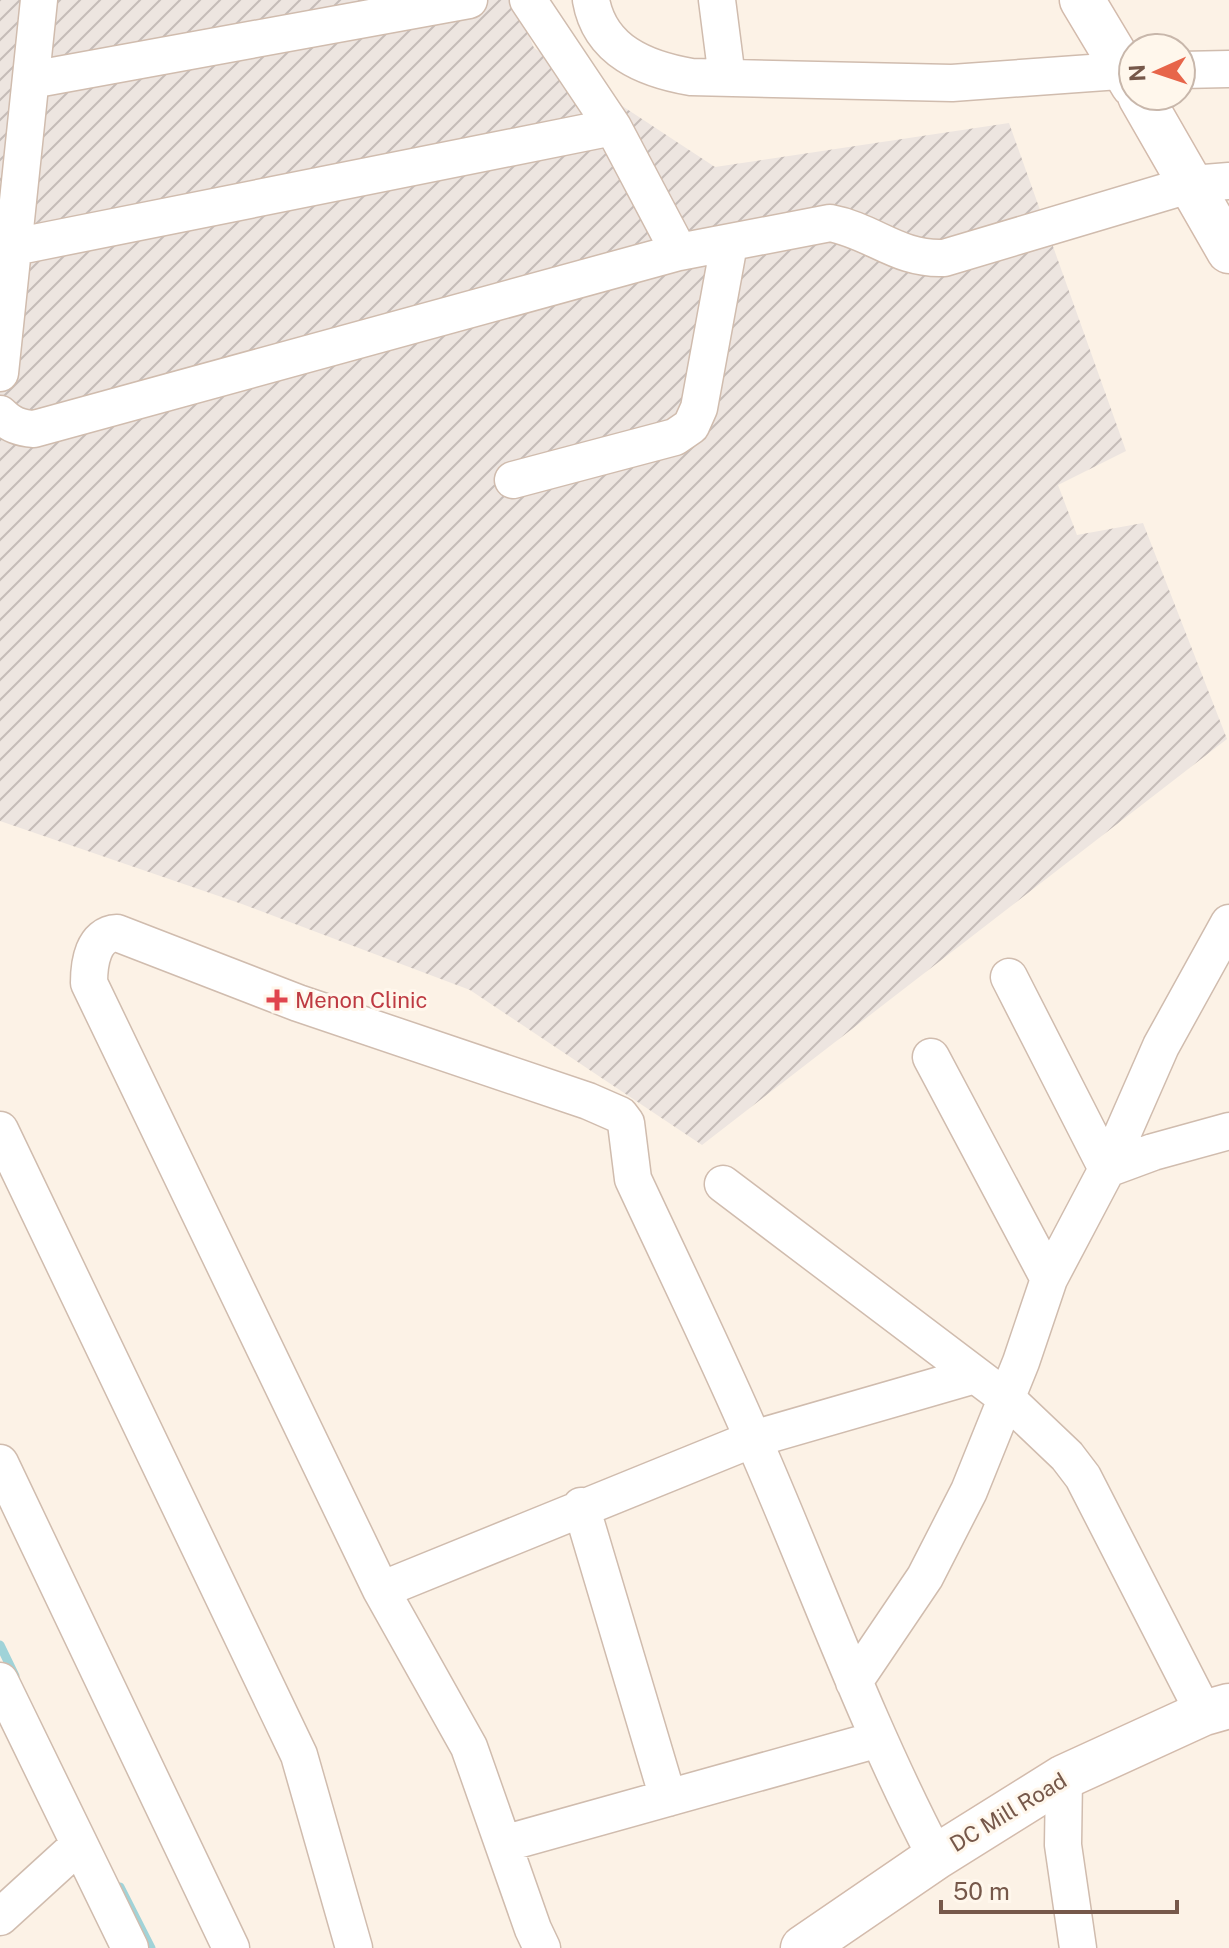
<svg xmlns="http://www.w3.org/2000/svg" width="1229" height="1948" viewBox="0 0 1229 1948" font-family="'Public Sans',sans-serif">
<defs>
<pattern id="industrial-furrows" width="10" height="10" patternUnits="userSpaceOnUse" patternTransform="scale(2)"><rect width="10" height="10" fill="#ede5e0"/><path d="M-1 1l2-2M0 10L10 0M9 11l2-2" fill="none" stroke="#c5bcb8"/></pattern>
</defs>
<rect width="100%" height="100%" fill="#fcf2e6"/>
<path fill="url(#industrial-furrows)" d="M0,0H514L534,48L715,167L1009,123L1126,451L1058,485L1077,535L1143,523L1227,739L702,1145L470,990L242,904L0,821Z"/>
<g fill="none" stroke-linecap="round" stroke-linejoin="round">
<path stroke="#a0d3d8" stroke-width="9" d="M0,1645L15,1676
M120,1887L151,1948"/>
<g stroke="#d0bcae" stroke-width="39">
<path id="minor" d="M528,0L613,127L679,252
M591,0C600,51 645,69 691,77L952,83L1133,70
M717,0L727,78
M1181,70L1229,69
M31,80L469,0
M14,247L613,127
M0,373L39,0
M0,414C11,425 20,428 34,429L679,252L830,223C873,231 898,260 944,258L1192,184L1229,181
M513,480L675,437L691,426L699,408L729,244
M1009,977L1107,1169L1153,1152L1229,1131
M931,1057L1049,1279
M0,1130L299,1755L354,1948
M723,1184L1006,1398L1067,1456L1083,1477L1204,1713
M0,1463L231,1948
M581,1506L668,1798
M381,1590L753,1439L975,1375
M0,1681L130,1948
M854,1682L925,1577L969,1491L1021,1362L1049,1279L1107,1169L1161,1046L1229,923
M1064,1777L1063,1845L1078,1948
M503,1844L879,1739
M0,1917L79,1845
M542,1948L533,1929L469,1747L381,1590L89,983C89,963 93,934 117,933L298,1003L588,1101L620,1115L626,1123L633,1179C673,1265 715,1351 753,1439C814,1578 865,1722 936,1857"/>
</g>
<g stroke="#d3bbac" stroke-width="47">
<path id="secondary" d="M1082,0L1133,85
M1140,96L1229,251
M803,1948L936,1857L1064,1777L1204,1713L1229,1706"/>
</g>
<use href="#minor" stroke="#fff" stroke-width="36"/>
<use href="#secondary" stroke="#fff" stroke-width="44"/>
</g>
<path fill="#e0444e" stroke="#fff7ec" stroke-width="3" d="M273 988h8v8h8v8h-8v8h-8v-8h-8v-8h8z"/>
<g text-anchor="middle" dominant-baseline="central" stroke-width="6" stroke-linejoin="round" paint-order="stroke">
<g font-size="22" fill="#be3a42" stroke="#fff7ec" text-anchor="start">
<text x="295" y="1000">Menon Clinic</text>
</g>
<g font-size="22" fill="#76584a" stroke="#fff7ec">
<text transform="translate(1008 1812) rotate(-31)">DC Mill Road</text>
</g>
</g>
<g transform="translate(1157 72) rotate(267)"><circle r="38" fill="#fff7ec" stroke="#c8b7ab" stroke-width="2"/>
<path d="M0-6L14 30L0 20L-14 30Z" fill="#e7654a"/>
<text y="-12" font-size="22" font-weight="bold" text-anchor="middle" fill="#76584a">N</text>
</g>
<path d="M941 1900v12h236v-12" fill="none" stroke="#76584a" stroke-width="4"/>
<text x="953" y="1900" font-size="24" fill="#76584a" stroke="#fff7ec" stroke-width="6" paint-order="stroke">50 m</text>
</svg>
